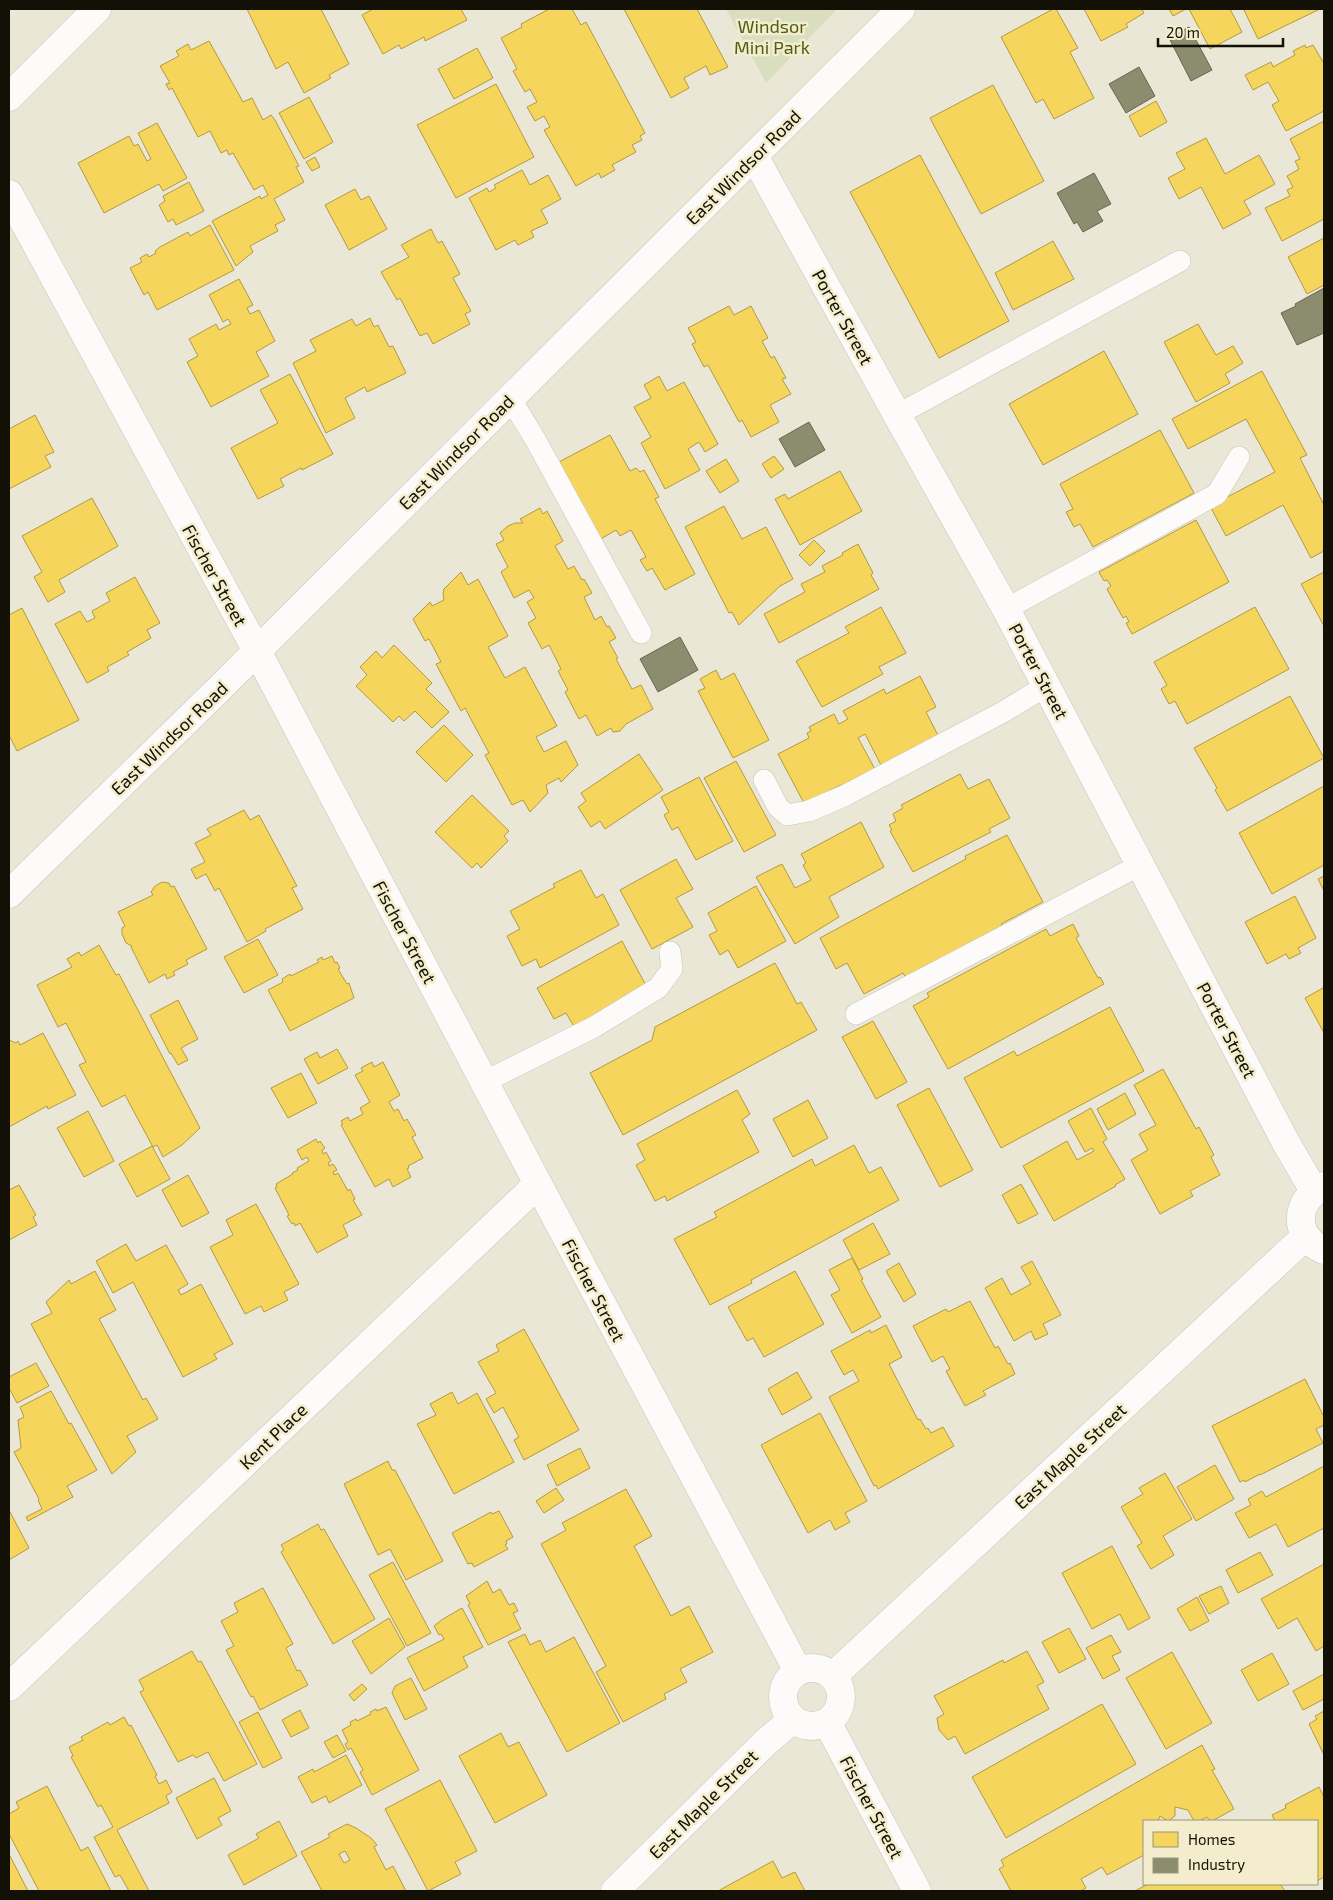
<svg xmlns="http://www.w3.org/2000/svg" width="1333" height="1900" viewBox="0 0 1333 1900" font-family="'Exo 2',sans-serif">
<rect width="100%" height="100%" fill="#ebe7d6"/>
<path fill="#d8debe" d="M726,9H837L766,83Z"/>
<path fill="#f6d55c" stroke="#b29a42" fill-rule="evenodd" d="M247,9H321L349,64L329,75L331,78L304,93L288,62L276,69Z
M373,9H461L467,20L425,41L424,37L401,49L399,45L383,54L362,15Z
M549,9H572L581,25L586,22L645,133L640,136L642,140L632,145L636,152L612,165L615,170L601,178L599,173L576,186L544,130L550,127L544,116L535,121L527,107L537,102L530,89L525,92L513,71L517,69L501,38L522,27L521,24Z
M624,9H697L728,67L710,75L706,66L684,78L689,88L671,98Z
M1053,9H1056L1078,48L1070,52L1094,98L1054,119L1043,99L1036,103L1001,37Z
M1084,9H1142L1144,13L1126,24L1128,27L1101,41Z
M1169,9H1186L1173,16Z
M1189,9H1230L1242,32L1210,49Z
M1247,9H1320L1258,39L1244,10Z
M209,41L243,102L252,98L263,120L271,115L275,120L299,166L296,167L304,182L274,199L285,220L275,225L278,231L250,246L253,252L236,266L212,221L260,196L261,199L268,195L263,185L254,190L233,153L229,155L227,150L221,153L210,131L198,137L172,88L169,90L166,84L170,83L160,66L179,56L176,51L188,44L191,50Z
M1305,45L1306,48L1313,45L1323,62L1324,61V111L1286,131L1272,105L1279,101L1268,82L1253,90L1245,75L1271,62L1273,67L1295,55L1293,51Z
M477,48L493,78L454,99L438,69Z
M496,84L534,157L456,198L417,125Z
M993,85L1044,181L981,214L930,118Z
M309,97L333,142L304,159L279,113Z
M1156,101L1167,122L1140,137L1129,116Z
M1324,121V219L1282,241L1265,208L1290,196L1287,190L1293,187L1287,176L1299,169L1295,161L1300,159L1290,139Z
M157,123L187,178L163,191L159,184L104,213L78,163L129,136L134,146L138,144L147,161L151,159L138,133Z
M1206,138L1225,174L1259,155L1275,184L1244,201L1251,214L1223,229L1201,187L1179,199L1168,178L1185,169L1176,153Z
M920,155L1009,321L939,358L850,192Z
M315,157L320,167L312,171L306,162Z
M522,170L530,185L548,175L561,199L541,210L548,223L531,231L534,237L518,245L515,240L496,250L469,198L487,188L489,192L496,188L494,185Z
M189,182L204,211L176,225L173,219L168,222L159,205L165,201L163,196Z
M355,189L361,200L369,196L387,229L349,250L325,205Z
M210,225L234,270L157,310L148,292L144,295L130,268L142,262L140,258L147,254L149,257L156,253L155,251L160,247L188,232L190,236Z
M431,229L438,243L442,241L460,274L453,278L471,311L465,314L470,324L433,344L427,333L420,336L400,298L397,300L381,272L409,257L401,245Z
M1324,238V285L1307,294L1288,257Z
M1053,241L1074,279L1013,310L995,273Z
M239,279L253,305L247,308L250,314L259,310L275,341L256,352L269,376L211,407L187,362L198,356L189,339L216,324L219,330L231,324L228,319L223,322L209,295Z
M729,306L734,315L751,306L768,338L762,341L771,358L774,356L786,378L782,379L791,394L770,405L779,422L751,437L742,420L739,422L708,365L704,367L692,344L696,342L688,328Z
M370,318L374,327L378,325L389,347L393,346L406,373L367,392L365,387L345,398L355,418L326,433L293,363L316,351L310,340L352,319L356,326Z
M1198,324L1216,355L1233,346L1243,363L1225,374L1230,383L1196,402L1164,342Z
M1104,351L1138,414L1043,465L1009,404Z
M1262,371L1307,455L1300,458L1324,505V551L1311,558L1283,505L1226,536L1210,506L1275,472L1246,419L1188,449L1172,419Z
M290,374L333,454L302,470L301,468L280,479L284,486L258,499L231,448L278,423L260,390Z
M659,376L667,391L684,382L718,444L705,452L699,442L688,449L700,470L665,489L641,443L651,437L634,407L651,398L644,385Z
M35,415L54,452L45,456L51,467L9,489V429Z
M1160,430L1194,493L1093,547L1080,524L1074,527L1066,512L1073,509L1060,484Z
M610,435L630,471L636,468L640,472L644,470L659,497L655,499L695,574L665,590L652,568L647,571L640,560L646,557L631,530L620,536L616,530L599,540L557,463Z
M774,456L784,469L771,478L762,464Z
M726,459L739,481L720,493L706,471Z
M840,471L862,511L800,545L775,499L785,494L788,499Z
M92,498L118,546L59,580L65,592L48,602L34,577L42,572L22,536Z
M724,506L742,539L766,527L793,579L780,586L739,625L732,612L729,613L685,527Z
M540,508L543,514L547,511L563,541L555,546L568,569L574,566L582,580L584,579L592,593L584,597L595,620L601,616L607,627L609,626L616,638L609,642L618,658L616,659L632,689L641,685L653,709L626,724L620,731L613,732L611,728L597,736L586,715L579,719L565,692L568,690L558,671L561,669L549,645L542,649L528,623L536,618L527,602L534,598L529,590L514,598L501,572L508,567L496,544L504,540L500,533L508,526L515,523H523L520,519Z
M1196,520L1229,582L1132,634L1126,623L1129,622L1126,616L1123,618L1107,589L1111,586L1107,580L1104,581L1099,572Z
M814,540L825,551L810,566L799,555Z
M858,544L873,573L871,575L879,589L779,643L764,614L805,592L801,584L825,572L822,566L843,555L842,553Z
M461,572L468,585L478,579L508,636L488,647L505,678L525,667L557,726L536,737L544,752L566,741L578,765L561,782L559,778L546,785L548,793L530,812L523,800L512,805L485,755L489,753L465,708L461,711L436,664L441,662L429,639L425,641L413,619L430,602L432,606L444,600L443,594L444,589Z
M1324,572V626L1301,584Z
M135,577L160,623L147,630L151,638L127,652L129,655L107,667L109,671L87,683L55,624L80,611L87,622L95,618L92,611L110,601L106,593Z
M881,607L906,653L879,667L883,674L822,707L796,661L849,633L845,627Z
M1255,607L1289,669L1187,724L1175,701L1169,704L1161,689L1167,685L1154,662Z
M22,608L79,720L17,751L9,735V615Z
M394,645L432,683L426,689L449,712L432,728L415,711L404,721L399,716L393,722L356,686L367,675L360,667L376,651L382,658Z
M716,670L721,680L734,673L769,740L733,758L698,691L705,688L700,679Z
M920,676L936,707L926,712L940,739L883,769L865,734L858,738L876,771L843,789L841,785L804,803L778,754L809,738L807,733L811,731L809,727L834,714L839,724L848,719L843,711L884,689L886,694Z
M1290,696L1324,758L1227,811L1215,790L1217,788L1194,748Z
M444,725L473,755L446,782L416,752Z
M639,754L663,790L605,829L600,821L591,827L578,807L586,801L581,793Z
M736,761L776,835L744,852L704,778Z
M960,774L968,789L989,779L1010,818L989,829L991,832L913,872L890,831L892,830L889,825L896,821L893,814L903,808L901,805Z
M699,777L733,841L696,860L678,827L672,830L664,815L669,812L661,797Z
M1324,786V865L1272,894L1239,833Z
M472,795L509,831L504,836L508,841L481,868L477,863L472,868L435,832Z
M244,810L250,820L259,815L297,886L292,888L303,909L265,929L266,931L247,942L219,888L215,891L206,874L196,879L191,869L205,862L195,843L211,835L207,829Z
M861,822L884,867L829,897L839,917L795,944L756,877L782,864L795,888L811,880L803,865L806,863L801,854Z
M1007,835L1043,902L1001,924L1003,927L907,980L903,973L864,994L847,963L836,969L820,938L966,859L965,856Z
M676,859L693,889L676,898L693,927L652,949L620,890Z
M581,870L596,898L603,894L619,925L540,968L536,959L522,966L507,936L520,929L510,911L555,887L553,884Z
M1324,876V891L1318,879Z
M162,882L169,883L171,887L174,886L207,949L186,960L188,964L173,972L175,975L167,979L165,974L149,983L131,947L132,946L126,943L122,934V928L125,926L118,912L153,895L151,892L155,886Z
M756,886L786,941L738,968L728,950L720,955L709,935L717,931L708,913Z
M1295,896L1316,938L1298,948L1301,953L1289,959L1286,954L1267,964L1245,922Z
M1073,924L1079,936L1076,938L1098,978L1100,977L1104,984L948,1069L913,1006L929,997L927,993L1046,929L1050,936Z
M258,939L278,975L244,993L224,957Z
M622,941L649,991L576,1030L566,1013L554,1019L537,988Z
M99,945L116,975L119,974L200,1128L182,1145L163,1157L157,1145L153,1147L125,1095L102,1107L79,1065L86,1062L66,1023L58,1027L37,985L72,967L67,959L79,952L81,956Z
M332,956L335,963L337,962L340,968L338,969L347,984L349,983L354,998L290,1031L268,990L283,982L282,979L290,974L291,976L319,962L317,960L322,957L323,960Z
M775,963L797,1004L801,1002L817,1030L623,1135L590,1073L652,1040L655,1027Z
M1323,988L1324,990V1033L1305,998Z
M178,1000L198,1039L181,1048L188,1060L178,1065L171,1053L170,1054L150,1015Z
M1110,1007L1144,1071L1001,1148L964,1078L1014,1051L1017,1056Z
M873,1021L907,1082L876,1099L842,1037Z
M43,1033L76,1095L48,1109L47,1106L9,1127V1040L16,1043L18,1041L20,1045Z
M337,1049L348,1068L318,1084L304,1059L317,1052L320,1058Z
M372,1062L374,1067L383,1062L400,1095L389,1102L394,1111L398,1109L404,1121L407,1119L416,1135L412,1137L423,1158L408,1166L409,1168L407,1169L411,1177L393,1187L389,1179L375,1187L341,1125L343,1124L341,1121L348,1117L350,1121L363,1114L360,1108L370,1102L355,1075L363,1071L361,1068Z
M1163,1069L1196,1129L1199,1127L1214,1155L1211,1157L1220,1175L1190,1191L1193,1196L1160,1214L1131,1160L1148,1150L1139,1134L1156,1125L1134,1085Z
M301,1073L317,1103L288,1118L271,1088Z
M929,1088L973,1170L940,1187L897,1105Z
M737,1090L750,1114L742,1120L759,1152L667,1201L665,1196L655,1201L636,1165L645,1160L637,1144Z
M1125,1093L1136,1114L1108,1130L1097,1109Z
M808,1100L828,1138L793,1157L773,1119Z
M1091,1108L1107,1139L1103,1142L1125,1179L1115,1185L1116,1186L1054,1221L1023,1166L1067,1141L1077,1160L1094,1151L1092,1148L1085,1152L1068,1121Z
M88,1111L114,1161L84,1177L57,1128Z
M316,1139L318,1143L320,1141L325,1148L322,1150L323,1154L326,1152L331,1161L328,1163L329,1166L333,1164L337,1170L333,1172L334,1175L338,1173L348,1191L350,1189L355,1199L353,1200L362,1215L343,1225L348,1236L317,1253L300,1223L295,1226L294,1223L292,1224L287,1216L289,1215L275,1188L277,1187L276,1184L293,1174L292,1173L298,1170L297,1168L309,1161L307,1157L302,1160L297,1150Z
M854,1145L869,1173L881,1167L899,1200L751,1280L752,1283L710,1305L674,1239L717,1217L714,1212L812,1159L815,1166Z
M152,1146L170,1179L137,1197L119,1164Z
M188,1175L209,1213L182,1227L162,1190Z
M1021,1184L1038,1214L1018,1224L1002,1195Z
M19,1185L36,1215L33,1217L37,1225L9,1240V1190Z
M256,1204L299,1284L284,1292L288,1300L264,1312L261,1306L245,1314L210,1247L233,1235L226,1220Z
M873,1223L890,1254L859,1270L843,1240Z
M126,1244L136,1261L166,1245L188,1284L178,1290L181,1295L201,1284L233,1344L214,1354L217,1359L183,1377L133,1282L113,1293L96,1261Z
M852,1258L863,1279L861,1280L881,1317L852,1333L831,1295L840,1290L829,1270Z
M1032,1261L1061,1315L1043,1324L1048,1334L1035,1340L1031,1331L1014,1341L985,1288L1002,1278L1011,1295L1031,1284L1021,1267Z
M899,1263L916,1294L904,1302L886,1271Z
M95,1271L116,1310L99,1319L143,1400L146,1398L158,1419L127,1436L136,1452L112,1474L31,1324L52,1313L46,1302L69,1280L71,1284Z
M795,1271L824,1324L764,1357L753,1338L747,1341L728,1307Z
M970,1301L995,1348L998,1346L1008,1364L1010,1363L1015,1374L983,1391L986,1395L965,1406L946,1371L950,1369L943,1356L932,1362L913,1326L946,1309L948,1312Z
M886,1325L902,1357L889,1364L918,1420L920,1419L926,1429L928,1428L931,1433L943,1427L954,1446L878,1489L876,1485L874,1486L829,1397L859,1381L853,1370L844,1375L831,1351L870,1330L871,1333Z
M524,1329L579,1430L524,1460L514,1440L519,1437L503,1407L494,1413L486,1399L496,1393L478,1362L499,1351L496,1345Z
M36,1363L49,1386L17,1403L9,1388V1377Z
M797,1372L812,1398L782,1415L768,1389Z
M1305,1379L1324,1417V1425L1316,1429L1323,1443L1260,1475V1474L1245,1482L1244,1480L1240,1482L1212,1426Z
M51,1391L69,1424L71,1423L97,1470L67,1486L73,1497L28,1521L26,1517L42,1509L38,1500L39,1499L14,1452L21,1448L18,1420L24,1417L20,1407Z
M452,1392L458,1404L477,1393L514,1462L454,1494L417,1424L436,1415L430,1404Z
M820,1413L867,1501L845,1513L850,1522L835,1530L830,1520L808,1533L761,1445Z
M580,1448L590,1468L557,1486L547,1465Z
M388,1461L392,1470H395L443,1561L406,1580L390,1549L378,1555L344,1484Z
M1215,1465L1234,1499L1196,1521L1177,1487Z
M1324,1466V1528L1288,1547L1276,1524L1249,1538L1235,1513L1251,1505L1248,1499L1262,1491L1266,1497Z
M1165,1473L1192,1519L1163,1536L1174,1555L1151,1569L1137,1546L1142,1543L1121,1507L1143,1494L1139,1488Z
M556,1488L564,1500L544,1513L536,1501Z
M626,1489L652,1536L634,1546L671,1616L689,1606L713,1652L680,1669L687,1682L664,1694L666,1699L623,1722L596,1672L606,1666L541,1544L566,1530L562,1523Z
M9,1510L29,1548L9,1560Z
M499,1511L513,1537L506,1541L507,1544L505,1545L508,1549L474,1567L472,1563L468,1564L452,1533L491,1512L492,1514Z
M318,1524L321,1530L324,1529L375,1619L333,1644L281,1552L284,1550L281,1545Z
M1112,1546L1150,1618L1128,1630L1120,1614L1092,1629L1062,1573Z
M1260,1552L1273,1575L1238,1593L1226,1570Z
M393,1562L431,1633L407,1646L369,1575Z
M1324,1564V1646L1316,1651L1297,1618L1278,1629L1261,1599Z
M487,1581L493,1593L500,1589L509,1605L514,1603L518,1611L513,1613L521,1629L488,1645L468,1605L470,1604L466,1596Z
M1221,1586L1229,1603L1209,1614L1199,1596Z
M263,1588L293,1644L286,1648L297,1671L300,1670L308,1685L260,1710L253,1696L251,1697L226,1650L234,1646L221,1621L238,1612L234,1603Z
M1197,1597L1209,1621L1190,1631L1177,1609Z
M462,1608L483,1647L463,1657L468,1667L424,1691L407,1658L444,1639L441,1634L439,1635L434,1626L443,1619Z
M389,1618L405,1647L371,1674L352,1641Z
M1069,1628L1086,1659L1059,1673L1042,1642Z
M525,1634L530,1645L540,1640L546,1652L574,1637L620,1723L567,1752L508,1642Z
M1111,1635L1121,1652L1112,1656L1120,1670L1103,1679L1086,1648Z
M192,1651L198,1662L201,1661L257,1764L224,1781L208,1752L196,1758L193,1755L178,1762L140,1692L144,1690L139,1680Z
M1027,1651L1044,1682L1037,1686L1049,1709L965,1754L955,1736L948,1740L939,1730L937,1718L944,1714L934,1696L1003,1660L1004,1663Z
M1172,1652L1212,1723L1166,1749L1126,1678Z
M1272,1653L1289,1684L1258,1701L1241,1670Z
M1324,1674V1699L1303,1710L1293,1691Z
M411,1678L427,1709L405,1720L392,1693L395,1686Z
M362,1684L367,1689L354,1701L349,1695Z
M1102,1704L1136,1764L1006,1838L972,1777Z
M386,1707L419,1770L372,1795L360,1772L363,1770L351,1748L348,1750L345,1744L348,1742L342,1730L351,1725L350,1722L356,1719L357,1721L371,1714L370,1712L376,1709L377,1711Z
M300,1710L309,1728L291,1737L282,1720Z
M1324,1711V1755L1309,1724L1317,1719L1315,1716Z
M258,1712L282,1758L263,1768L239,1722Z
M124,1717L129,1726L131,1725L157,1775L155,1776L159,1784L166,1780L172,1792L166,1796L169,1803L117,1830L149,1891H129L120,1875L115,1877L94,1837L113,1827L101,1805L98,1807L71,1757L73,1756L69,1747L83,1740L81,1737L108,1722L110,1725Z
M501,1733L508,1747L519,1742L547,1795L495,1823L459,1756Z
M337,1735L346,1751L333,1758L324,1742Z
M1202,1745L1215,1769L1212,1770L1234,1809L1212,1821H1210L1207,1817L1199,1821H1194L1188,1810L1175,1807V1816L1168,1821L1160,1816L1158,1821H1144V1855L1107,1875L1102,1867L1081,1879L1086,1888L1081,1891H1011L999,1869L1004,1866L1001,1860Z
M346,1755L362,1785L329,1803L326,1796L312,1803L298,1777L313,1769L314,1772Z
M214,1778L231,1811L218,1818L222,1825L197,1839L176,1798Z
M440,1780L477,1851L455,1862L461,1874L428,1891L385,1809Z
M47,1786L81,1851L88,1847L111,1891H39L9,1834V1814L19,1808L16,1802Z
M1319,1787L1324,1797V1877L1317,1881V1821H1275L1272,1815L1286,1808L1285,1805Z
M279,1821L297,1856L244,1885L228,1855L259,1838L256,1834Z
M347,1824L356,1828L371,1838L377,1845L374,1847L386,1870L393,1866L406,1891H322L301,1852L330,1837L328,1834ZM345,1851L350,1860L344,1863L339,1854Z
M9,1854L28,1891H9Z
M773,1861L782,1878L795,1872L805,1891H718Z
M1148,1884H1280L1285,1891H1135Z"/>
<path fill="#8c8c6e" stroke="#68674f" d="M1189,27L1212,70L1191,81L1169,38Z
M1139,67L1155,96L1126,113L1109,84Z
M1094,173L1111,204L1097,211L1103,221L1083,232L1077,222L1074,224L1057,193Z
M1324,288V333L1297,345L1281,313L1296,306L1295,304Z
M809,422L825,450L795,467L779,439Z
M680,637L698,670L658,692L640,659Z"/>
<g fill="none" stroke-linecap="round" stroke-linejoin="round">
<g stroke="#c7c4b6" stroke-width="22">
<path id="lane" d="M510,398L535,439L641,633
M897,415L1180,261
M1006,609L1217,494L1239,457
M764,780L778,807L787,815L809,811L846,795L1003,712L1046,686
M856,1014L1140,865
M484,1082L594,1027L658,988L672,969L670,952"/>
</g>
<g stroke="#c7c4b6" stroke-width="29">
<path id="street" d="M9,97L97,9
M754,156L897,415L1006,609L1285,1141L1314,1191
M9,194L257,651L538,1184L798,1671
M9,894L220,688L901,9
M1324,1186C1294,1200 1292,1237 1324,1250
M783 1697a29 29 0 1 1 58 0a29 29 0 1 1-58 0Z
M833,1676L1306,1236
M9,1687L538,1184
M827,1722L917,1891
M615,1891L766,1742L793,1719"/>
</g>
<use href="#lane" stroke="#fcfbf9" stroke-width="21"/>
<use href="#street" stroke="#fcfbf9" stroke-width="28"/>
</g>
<g text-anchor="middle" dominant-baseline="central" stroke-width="5" stroke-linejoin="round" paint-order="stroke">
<g font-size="18" fill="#4d5e16" stroke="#f4edcd">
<text x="772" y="26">Windsor<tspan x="772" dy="21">Mini Park</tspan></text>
</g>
<g font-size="18" fill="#131106" stroke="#f4edcd">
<text transform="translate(743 167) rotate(-45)">East Windsor Road</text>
<text transform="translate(843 317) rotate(61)">Porter Street</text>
<text transform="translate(456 452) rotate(-45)">East Windsor Road</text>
<text transform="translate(215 575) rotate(61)">Fischer Street</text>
<text transform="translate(1039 671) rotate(62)">Porter Street</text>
<text transform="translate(169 738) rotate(-44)">East Windsor Road</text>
<text transform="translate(405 932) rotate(62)">Fischer Street</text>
<text transform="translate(1227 1030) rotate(62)">Porter Street</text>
<text transform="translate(594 1290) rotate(62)">Fischer Street</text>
<text transform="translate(273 1436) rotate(-44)">Kent Place</text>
<text transform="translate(1070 1456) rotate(-43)">East Maple Street</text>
<text transform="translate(703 1804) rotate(-45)">East Maple Street</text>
<text transform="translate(872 1807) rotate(62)">Fischer Street</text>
</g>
</g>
<rect width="1333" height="1900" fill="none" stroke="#131106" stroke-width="20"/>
<rect x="1143" y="1820" width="175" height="65" fill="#f4edcd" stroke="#9a957d"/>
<rect x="1153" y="1832" width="25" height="15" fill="#f6d55c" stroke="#9a957d"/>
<text x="1188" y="1845" font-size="15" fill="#131106">Homes</text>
<rect x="1153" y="1858" width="25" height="15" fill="#8c8c6e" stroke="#9a957d"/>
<text x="1188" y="1870" font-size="15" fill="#131106">Industry</text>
<path d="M1158 38v8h125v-8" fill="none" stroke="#131106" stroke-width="2.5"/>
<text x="1166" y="38" font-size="15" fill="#131106" stroke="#f4edcd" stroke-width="4" paint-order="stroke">20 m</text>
</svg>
